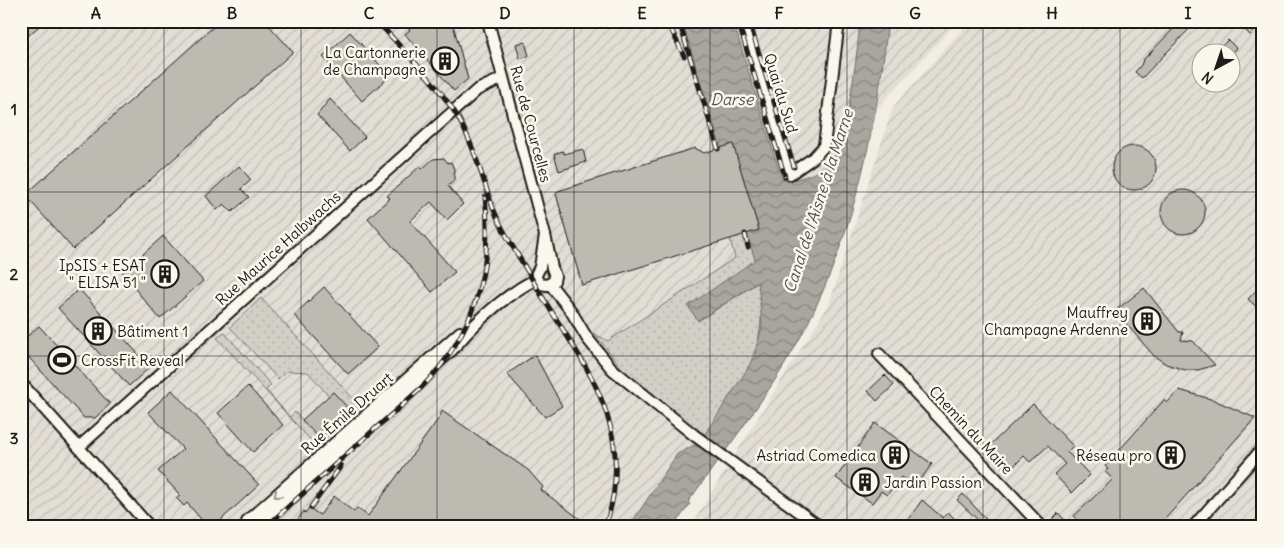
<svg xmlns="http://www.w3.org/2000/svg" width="1284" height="548" viewBox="0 0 1284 548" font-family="Delius,sans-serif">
<defs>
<pattern id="industrial-furrows" width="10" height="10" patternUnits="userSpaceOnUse" patternTransform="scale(1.25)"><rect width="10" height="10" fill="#e2ded5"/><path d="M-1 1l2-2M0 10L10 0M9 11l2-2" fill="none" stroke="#c1beb6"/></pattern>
<pattern id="grass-dots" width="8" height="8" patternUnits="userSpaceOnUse" patternTransform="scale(1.25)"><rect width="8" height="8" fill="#d2cfc6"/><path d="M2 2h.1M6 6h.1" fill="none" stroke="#b4b1aa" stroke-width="1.8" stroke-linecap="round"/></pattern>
<pattern id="water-waves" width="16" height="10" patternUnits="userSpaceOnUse" patternTransform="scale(1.25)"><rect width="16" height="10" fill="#a9a6a0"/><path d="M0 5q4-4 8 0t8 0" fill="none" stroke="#898682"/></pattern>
</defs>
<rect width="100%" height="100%" fill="#f2eee4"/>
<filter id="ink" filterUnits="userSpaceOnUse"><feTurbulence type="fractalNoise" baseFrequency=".02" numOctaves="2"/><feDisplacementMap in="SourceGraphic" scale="10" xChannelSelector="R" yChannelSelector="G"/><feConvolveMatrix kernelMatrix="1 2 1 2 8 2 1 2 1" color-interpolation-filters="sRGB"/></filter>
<g filter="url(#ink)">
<path fill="url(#industrial-furrows)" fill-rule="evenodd" d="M21,21H958L857,130L756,386L654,527H21Z
M970,21H1263V527H690L829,304L893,107ZM1202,52H1232V82H1202Z"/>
<path fill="url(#grass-dots)" stroke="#777671" d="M747,233L756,260L698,321L759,282C770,352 741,381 704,436C677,416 641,391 620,366C611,354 603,344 593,333L608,341L735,258L730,239Z
M261,298L361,407L316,446L217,338L224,332L271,385L266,390L290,417L295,412L319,438L349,411L333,392L329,396L308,372L287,371L278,379L230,327Z"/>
<path fill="url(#water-waves)" stroke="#716f6b" d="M682,21H733L781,177L787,181C802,178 822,173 832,160C847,143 858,48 860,21H888C877,125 854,233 806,327C774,389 729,445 688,502L690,504L673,527H629L677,454L699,443L754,359L762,326L758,282L698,321L688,306L755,260Z"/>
<path fill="#bdbab1" stroke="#1c1c1c" d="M21,21H45L21,42Z
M220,21H265L293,52L73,249L25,195Z
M402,21H452L468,79L454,91L405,34L410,30Z
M1181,21H1197L1142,78L1135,72L1141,65L1143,60Z
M1246,21H1263L1250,35L1241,26Z
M350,32L390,76L362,101L323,57Z
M1228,40L1236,48L1232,52H1215Z
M525,42L529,56L520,59L516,44Z
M330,99L365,137L350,151L317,115Z
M733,144L759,230L582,285L556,194L558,191L695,148L704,153Z
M1112 168a22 22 0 1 1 44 0a22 22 0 1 1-44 0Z
M583,149L586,162L559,171L554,154L563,151L564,154Z
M444,158L448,163L451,162L454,169V181L448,186L463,204L447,220L431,202L410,221L455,272L432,292L368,218L390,198L387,196L420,166L422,169L433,159Z
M239,166L251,180L241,189L249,197L232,212L224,204L217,210L206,196Z
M1161 212a22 22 0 1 1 44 0a22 22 0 1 1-44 0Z
M163,236L203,281L160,319L122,273Z
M1263,283V313L1248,299Z
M324,287L378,347L348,374L294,315Z
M1144,288L1179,332H1183L1181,340L1193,341L1215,365L1198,370H1185L1166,364L1154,356L1115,311Z
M79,289L150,367L129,386L58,308Z
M39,326L110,404L95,418H84L21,349V342Z
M535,355L562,406L545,417L507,374Z
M885,375L894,385L877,401L868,391Z
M248,386L283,425L253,452L218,413Z
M172,390L259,485L222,519L221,525H206L187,503L184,506L176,498L180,495L158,471L183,449L148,412Z
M1179,390L1214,400L1255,418L1158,527H1084L1074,516L1113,479L1105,472L1108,469L1105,466L1164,400L1167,403Z
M333,392L350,410L319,438L302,420Z
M1033,404L1073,446L1067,452L1090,475L1072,493L1054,474L1065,464L1048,446L1030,462L1024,456L1008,472L986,449Z
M442,411L528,470L543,487L541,490L591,527H292L304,511L305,513L309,508L320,515L334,496L354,512L357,508L368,516L439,418Z
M875,423L932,464L915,487L901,477L887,495L881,491L872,503L836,478Z
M963,494L986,519L981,523L957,500Z
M922,500L943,518L948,512L958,522L954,527H903Z
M1058,513L1067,522L1063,527H1059L1052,519Z"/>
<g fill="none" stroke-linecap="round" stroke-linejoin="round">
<g stroke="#1c1c1c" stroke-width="14">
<path id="minor" d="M488,21L545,235L552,268L555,276L554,281L547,285L540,284L535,277L540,267L545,235
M743,21L790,174L813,158L824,146L839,21
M550,284L571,311L587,338L612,369L694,435L820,527
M879,354L1042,527
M21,383L150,527
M79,447L477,90L503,78
M245,527L248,520L460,332
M255,527L452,350C476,321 502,297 536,279
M1193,527L1263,448"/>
</g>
<use href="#minor" stroke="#fbf7ec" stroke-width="10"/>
<g stroke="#1c1c1c" stroke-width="5">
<path id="rail" d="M377,21C403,50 432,78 454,111C472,139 480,171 491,202C500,229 518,254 532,279C556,323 592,366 607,415C619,451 618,491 605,527
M679,21L718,149
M738,21L785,177
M749,21L794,167
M670,27L684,56
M745,234L748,247
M311,507L341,466
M266,527C299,497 332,467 365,438C383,421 404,405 422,387C473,336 494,268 485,197"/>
</g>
<use href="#rail" stroke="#fbf7ec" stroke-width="3" stroke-dasharray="9" stroke-linecap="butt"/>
</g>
<defs><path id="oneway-chevron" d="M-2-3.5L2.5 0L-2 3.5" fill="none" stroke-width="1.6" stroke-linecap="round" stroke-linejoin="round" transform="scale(1.25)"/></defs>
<use stroke="#97948e" href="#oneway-chevron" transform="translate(277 495) rotate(139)"/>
</g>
<path fill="none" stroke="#1c1c1c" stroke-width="1" stroke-opacity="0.55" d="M164,21V527M301,21V527M437,21V527M574,21V527M710,21V527M847,21V527M983,21V527M1120,21V527M21,192H1263M21,356H1263"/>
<defs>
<g id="building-ring" transform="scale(1.4375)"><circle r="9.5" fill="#fbf7ec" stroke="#1c1c1c" stroke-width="1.5"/><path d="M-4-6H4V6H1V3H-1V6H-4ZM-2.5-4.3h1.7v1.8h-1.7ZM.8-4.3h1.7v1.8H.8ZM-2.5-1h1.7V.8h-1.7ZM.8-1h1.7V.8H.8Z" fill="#1c1c1c"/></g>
<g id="stadium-ring" transform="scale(1.4375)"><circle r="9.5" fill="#fbf7ec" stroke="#1c1c1c" stroke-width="1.5"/><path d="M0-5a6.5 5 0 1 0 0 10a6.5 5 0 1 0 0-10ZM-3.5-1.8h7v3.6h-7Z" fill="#1c1c1c"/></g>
</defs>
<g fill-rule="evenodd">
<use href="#building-ring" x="445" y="61"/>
<use href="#building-ring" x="165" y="274"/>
<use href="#building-ring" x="1147" y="321"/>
<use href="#building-ring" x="98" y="331"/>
<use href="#stadium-ring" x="62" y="360"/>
<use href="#building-ring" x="895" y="455"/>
<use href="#building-ring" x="1171" y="455"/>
<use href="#building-ring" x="865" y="482"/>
</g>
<g text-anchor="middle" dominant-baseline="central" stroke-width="5" stroke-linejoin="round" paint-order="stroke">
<g font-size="15" fill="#1c1c1c" stroke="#fbf7ec" text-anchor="end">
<text x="426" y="52">La Cartonnerie<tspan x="426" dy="17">de Champagne</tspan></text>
<text x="146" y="265">IpSIS + ESAT<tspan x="146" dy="17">" ELISA 51 "</tspan></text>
<text x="1128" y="312">Mauffrey<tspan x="1128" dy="17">Champagne Ardenne</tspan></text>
<text x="117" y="331" text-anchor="start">Bâtiment 1</text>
<text x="81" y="360" text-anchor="start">CrossFit Reveal</text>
<text x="876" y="455">Astriad Comedica</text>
<text x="1152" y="455">Réseau pro</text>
<text x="884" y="482" text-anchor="start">Jardin Passion</text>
</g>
<g font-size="15" fill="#1c1c1c" stroke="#fbf7ec">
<text transform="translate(781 93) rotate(73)">Quai du Sud</text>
<text transform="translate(531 124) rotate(75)">Rue de Courcelles</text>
<text transform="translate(278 248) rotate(-42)">Rue Maurice Halbwachs</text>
<text transform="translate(347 413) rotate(-41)">Rue Émile Druart</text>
<text transform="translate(971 430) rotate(47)">Chemin du Maire</text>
</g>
<g font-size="16" font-style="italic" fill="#545351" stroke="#fbf7ec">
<text x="732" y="99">Darse</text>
<text transform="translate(818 201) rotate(-72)">Canal de l'Aisne à la Marne</text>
</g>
</g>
<rect width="1284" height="548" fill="none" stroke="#fbf7ec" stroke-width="55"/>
<g transform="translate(1216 68) rotate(220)"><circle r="24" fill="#fbf7ec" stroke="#a29f99"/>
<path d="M0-4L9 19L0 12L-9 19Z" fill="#1c1c1c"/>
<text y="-8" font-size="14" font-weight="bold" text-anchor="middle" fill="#1c1c1c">N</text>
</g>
<rect x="28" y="28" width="1228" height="492" fill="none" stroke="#1c1c1c" stroke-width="2"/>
<g font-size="16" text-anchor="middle" font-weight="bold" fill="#1c1c1c">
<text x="96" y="19">A</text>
<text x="232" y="19">B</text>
<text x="369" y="19">C</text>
<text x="505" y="19">D</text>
<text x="642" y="19">E</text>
<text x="779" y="19">F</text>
<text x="915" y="19">G</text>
<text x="1052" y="19">H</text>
<text x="1188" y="19">I</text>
<text x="14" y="115">1</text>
<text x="14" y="280">2</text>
<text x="14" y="444">3</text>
</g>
</svg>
